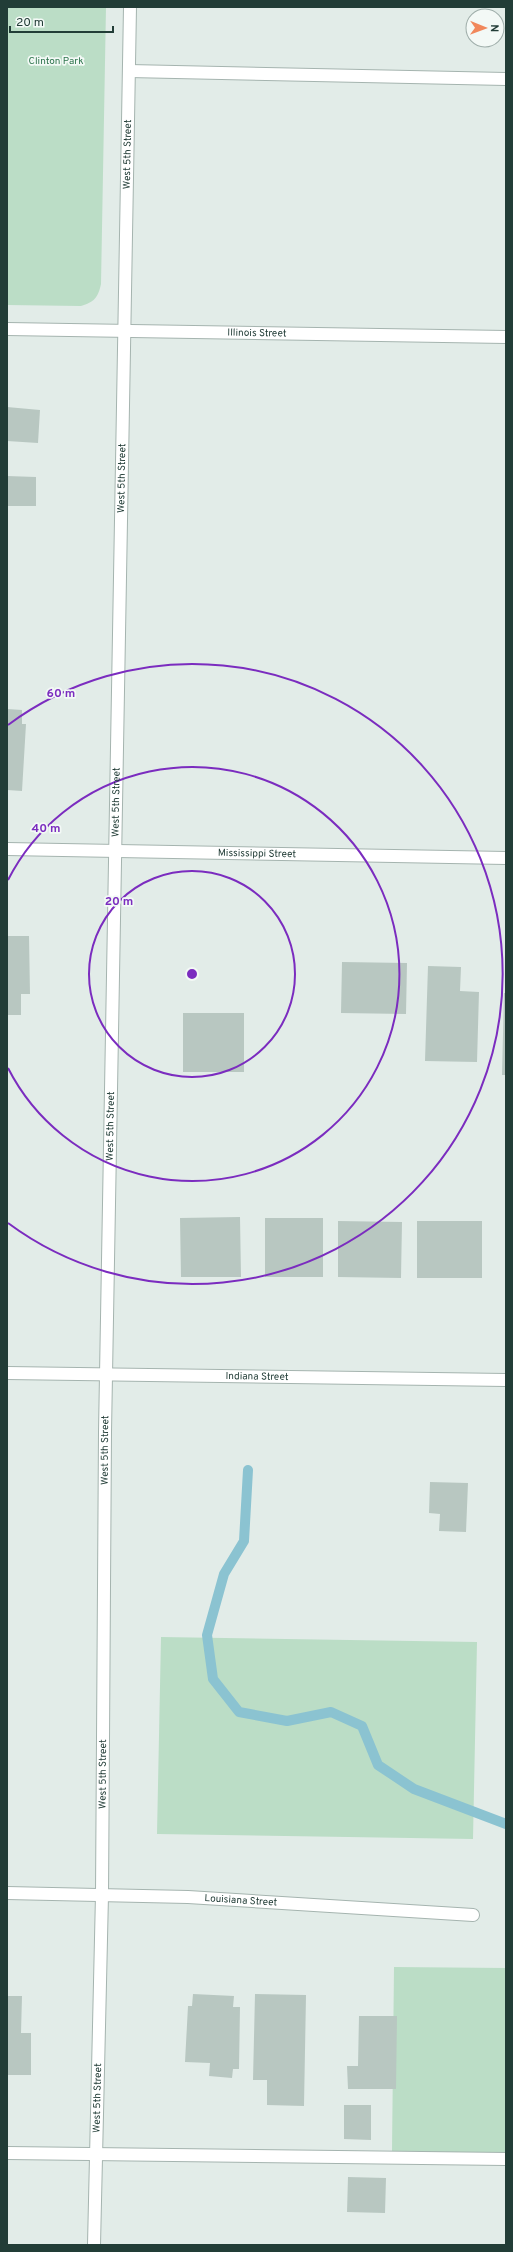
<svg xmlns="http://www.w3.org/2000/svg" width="513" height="2252" viewBox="0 0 513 2252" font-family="Overpass,sans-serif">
<rect width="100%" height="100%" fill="#e2ece8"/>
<path fill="#bbddc6" d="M7,7H106L101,284C98,298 94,302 81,306L7,305Z
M161,1637L477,1642L473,1839L157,1834Z
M394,1967L506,1968V2157L392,2151Z"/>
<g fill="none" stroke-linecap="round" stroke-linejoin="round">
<path stroke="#8bc3d1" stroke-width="10" d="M248,1470L244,1541L224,1574L207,1635L213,1679L239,1712L287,1721L331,1712L362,1726L378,1765L414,1789L506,1824"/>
</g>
<path fill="#b8c7c1" d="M7,407L40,410L38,443L7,441Z
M7,476L36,477V506H7Z
M7,709L22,710V724H26L22,791L7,790Z
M7,936H29L30,994H21V1015H7Z
M342,962L407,963L406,1014L341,1013Z
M428,966L461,967L460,991L479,992L477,1062L425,1061Z
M504,993H506V1075H502Z
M183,1013H244V1072H183Z
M240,1217L241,1277H181L180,1218Z
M265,1218H323V1277H265Z
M338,1221L402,1222L401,1278L338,1277Z
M417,1221H482V1278H417Z
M430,1482L468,1483L466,1532L439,1531L440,1514L429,1513Z
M193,1994L234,1996L233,2007H240L239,2069H233L232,2078L209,2076L210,2063L185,2062L188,2006H192Z
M255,1994L306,1995L304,2106L267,2105V2080H253Z
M7,1996H22L21,2033H31V2075H7Z
M359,2016H397L396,2089H348L347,2066H358Z
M344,2105H371V2140L344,2139Z
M348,2177L386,2178L385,2213L347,2212Z"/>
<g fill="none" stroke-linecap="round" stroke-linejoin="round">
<g stroke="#a5b4af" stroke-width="14">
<g id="minor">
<path d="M129,71L506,79"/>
<path id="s1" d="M7,329L506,337"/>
<path id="s2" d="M7,849L506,858"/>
<path id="s3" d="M7,1373L506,1380"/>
<path id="s4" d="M7,1893L188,1897L473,1915"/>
<path d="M7,2153L506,2159"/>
<path id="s5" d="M94,2245L102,1895L105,1432L130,7"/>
</g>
</g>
<use href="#minor" stroke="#fff" stroke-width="12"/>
</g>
<g fill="none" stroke="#7b2cbf" stroke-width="2">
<circle cx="192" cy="974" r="103"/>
<path d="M8 880A207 207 0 1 1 8 1068"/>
<path d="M8 725A310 310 0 1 1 8 1223"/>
</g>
<g text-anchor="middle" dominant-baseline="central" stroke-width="3.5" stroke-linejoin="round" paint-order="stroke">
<g font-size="10" fill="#2d744c" stroke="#f3f9f6">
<text x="56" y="61">Clinton Park</text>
</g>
<g font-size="10" fill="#223d37" stroke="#f3f9f6">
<text stroke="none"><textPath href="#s5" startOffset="2091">West 5th Street</textPath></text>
<text stroke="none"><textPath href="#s1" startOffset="250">Illinois Street</textPath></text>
<text stroke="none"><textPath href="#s5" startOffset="1767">West 5th Street</textPath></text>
<text stroke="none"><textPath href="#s5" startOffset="1443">West 5th Street</textPath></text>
<text stroke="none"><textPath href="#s2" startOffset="250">Mississippi Street</textPath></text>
<text stroke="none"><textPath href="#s5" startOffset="1119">West 5th Street</textPath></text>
<text stroke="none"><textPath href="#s3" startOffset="250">Indiana Street</textPath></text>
<text stroke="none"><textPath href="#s5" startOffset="795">West 5th Street</textPath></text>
<text stroke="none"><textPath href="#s5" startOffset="471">West 5th Street</textPath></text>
<text stroke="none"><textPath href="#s4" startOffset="234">Louisiana Street</textPath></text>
<text stroke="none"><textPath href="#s5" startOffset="147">West 5th Street</textPath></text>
</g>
</g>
<circle cx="192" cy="974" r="6" fill="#7b2cbf" stroke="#f3f9f6" stroke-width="2"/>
<g font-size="12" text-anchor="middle" font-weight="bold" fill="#7b2cbf" stroke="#f3f9f6" stroke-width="3.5" stroke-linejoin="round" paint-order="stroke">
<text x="61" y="697">60 m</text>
<text x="46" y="832">40 m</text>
<text x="119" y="905">20 m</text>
</g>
<rect width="513" height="2252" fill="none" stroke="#223d37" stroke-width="16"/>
<g transform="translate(485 28) rotate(91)"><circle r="19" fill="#f3f9f6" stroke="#9faeaa"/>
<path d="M0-3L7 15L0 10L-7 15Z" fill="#f1885c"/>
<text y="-6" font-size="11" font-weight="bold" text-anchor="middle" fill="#223d37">N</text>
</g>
<path d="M10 26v6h103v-6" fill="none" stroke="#223d37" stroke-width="2"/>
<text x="16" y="26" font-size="12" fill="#223d37" stroke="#f3f9f6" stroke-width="3" paint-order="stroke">20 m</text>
</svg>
